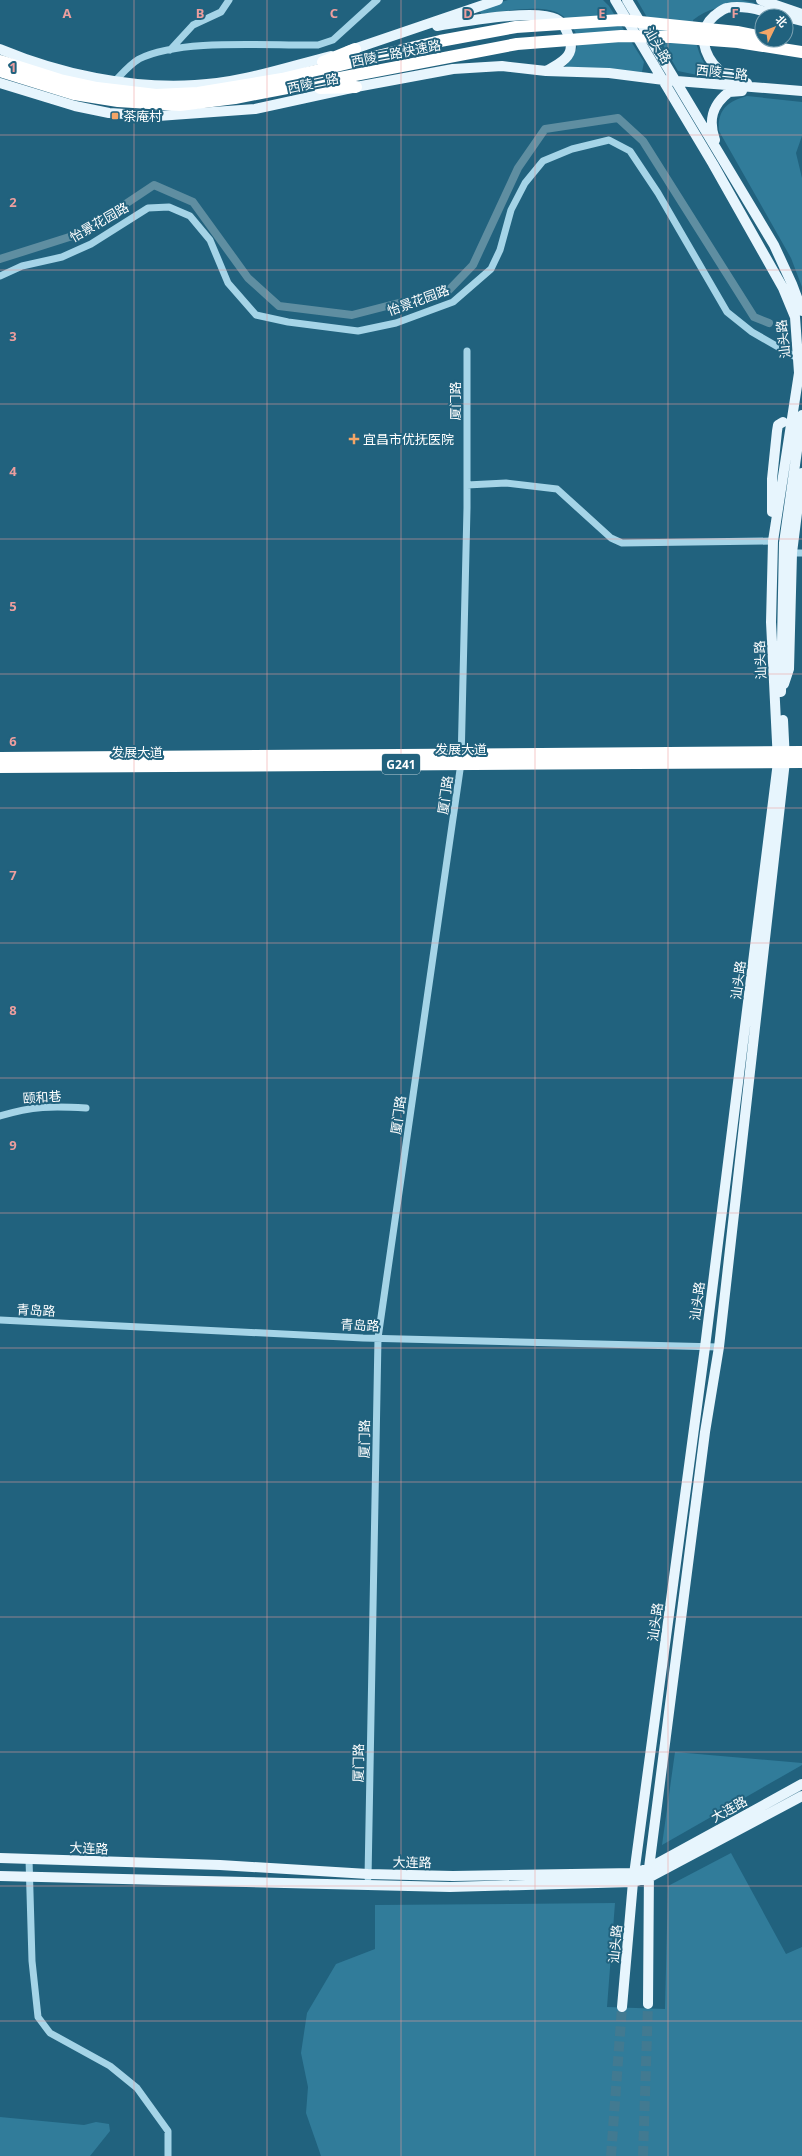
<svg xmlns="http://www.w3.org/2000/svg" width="802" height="2156" viewBox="0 0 802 2156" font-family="'Noto Sans','Noto Sans SC',sans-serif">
<rect width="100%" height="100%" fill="#21627e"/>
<path fill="#317c9a" d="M508,0H603L609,6L644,62L642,72L565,67C575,54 583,44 573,28C570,24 567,19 563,16C546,2 502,12 481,14L479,9Z
M637,0H741L755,3L753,6C730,5 712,5 693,20C695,39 697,55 709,70C712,75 718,76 721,80L678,71Z
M747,96L802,102V136L796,153L802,178V287L791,258L719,131C717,110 728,101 747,96Z
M675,1752L802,1763V1765L662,1845Z
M731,1853L786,1954L802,1947V2156H321L306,2113L308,2087L301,2053L307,2013L336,1964L375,1949V1905L615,1903L607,2007L665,2009L668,1886Z
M0,2117L84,2125L96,2122L109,2124L110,2131L90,2156H0Z"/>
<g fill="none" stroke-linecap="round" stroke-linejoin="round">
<path stroke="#5f8ea1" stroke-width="8" d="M0,259L82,233L154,185L193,202L248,278L279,306L352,315L449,290L473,265L518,168L545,129L618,118L643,141L754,317L769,323"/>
<path stroke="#427a91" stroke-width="10" stroke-dasharray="10 5" stroke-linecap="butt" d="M611,2156L622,2007
M643,2156L648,2004"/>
<path stroke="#a5d4e7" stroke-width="7" d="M170,50L193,25L221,12L229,0
M114,82C122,74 129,65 139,59C180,38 270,46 318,45L333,40L377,0
M0,276L22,266L62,257L91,244L148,208L169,207L190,216L210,240L228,283L256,315L288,322L358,331L396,323L453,302L491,269L500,250L511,210L525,183L543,161L572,149L609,140L630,151L658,193L727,312L752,332L799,359
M467,485L506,483L557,489L611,538L622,543L773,541
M792,553H802
M0,1116C33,1106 52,1106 86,1108
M0,1320L363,1338L719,1347
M29,1859L32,1961L38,2017L50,2033L110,2066L137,2088L168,2131V2156
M368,1878L378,1338L461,763L467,508V351"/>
<path stroke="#e7f5fd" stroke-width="10" d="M615,0L713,164L783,288L795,317L799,373L773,541L771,622L778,762L705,1347L633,1882L622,2007
M627,0L774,245L792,284L802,311
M761,0L802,14
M786,17L802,21
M437,26C461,22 536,8 556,19C564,23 568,33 570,41C575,57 557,65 546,71
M0,49C60,74 130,89 195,85C241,83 287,67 331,56
M348,51L498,0
M0,83L75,106L109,113L158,116L255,109L356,87L453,69L502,66L546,71L609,73L664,80L802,91
M747,83C738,80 727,77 719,70C704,56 696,32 714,16C717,14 722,9 727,8C744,4 765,12 782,16
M715,140C708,120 712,105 729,92L742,91
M772,512V479L777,431L778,425L783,422
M784,684L789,669L792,553L802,473
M781,692L784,543L802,415
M0,1858L220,1865L368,1874L453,1876L635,1873L649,1868L802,1784
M0,1876L450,1887L633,1882L648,1878L802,1796
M648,2004L649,1868L705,1432L719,1347L785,761L783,720"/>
<path stroke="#fff" stroke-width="12" d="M0,61L60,80L97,88L156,95L198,93L282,79L440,41L516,27L621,20L737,32L762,37
M323,62L355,49
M0,71L74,94L118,101L180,105L235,98L517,44L621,36L671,37L738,42L802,52
M320,88L356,87
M0,758L802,752
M0,767L802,762"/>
</g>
<path fill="none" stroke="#ed9e9e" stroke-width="1" stroke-opacity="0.55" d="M134,0V2156M267,0V2156M401,0V2156M535,0V2156M668,0V2156M0,135H802M0,270H802M0,404H802M0,539H802M0,674H802M0,808H802M0,943H802M0,1078H802M0,1213H802M0,1348H802M0,1482H802M0,1617H802M0,1752H802M0,1886H802M0,2021H802"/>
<g fill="#f3a567" stroke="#21627e" stroke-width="1.5">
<rect x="111" y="112" width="8" height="8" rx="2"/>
<path d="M352 433h4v4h4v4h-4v4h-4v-4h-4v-4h4z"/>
</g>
<g text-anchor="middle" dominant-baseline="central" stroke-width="4" stroke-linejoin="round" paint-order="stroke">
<rect fill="#21627e" stroke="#bcd0d8" stroke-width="1" x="382" y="754" width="38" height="20" rx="3"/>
<g font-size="12" font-weight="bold" fill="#fff">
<text x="401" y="764">G241</text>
</g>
<g font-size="13" fill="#fff" stroke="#21627e">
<text transform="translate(658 45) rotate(59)">汕头路</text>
<text transform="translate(396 53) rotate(-11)">西陵二路快速路</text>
<text transform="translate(722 72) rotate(6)">西陵二路</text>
<text transform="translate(313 83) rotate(-12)">西陵二路</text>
<text transform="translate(99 222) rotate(-30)">怡景花园路</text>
<text transform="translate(418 300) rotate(-20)">怡景花园路</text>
<text transform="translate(783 339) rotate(-97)">汕头路</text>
<text transform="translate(455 401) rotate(-90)">厦门路</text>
<text transform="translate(760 660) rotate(-93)">汕头路</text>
<text x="461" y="749">发展大道</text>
<text x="137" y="752">发展大道</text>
<text transform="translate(445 795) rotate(-82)">厦门路</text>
<text transform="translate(738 980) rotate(-83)">汕头路</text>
<text transform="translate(42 1097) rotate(-4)">颐和巷</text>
<text transform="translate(398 1115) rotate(-82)">厦门路</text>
<text transform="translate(697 1301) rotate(-83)">汕头路</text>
<text transform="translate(36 1310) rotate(3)">青岛路</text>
<text transform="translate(360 1325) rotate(2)">青岛路</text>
<text transform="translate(364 1439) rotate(-89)">厦门路</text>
<text transform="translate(655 1622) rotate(-82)">汕头路</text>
<text transform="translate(358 1763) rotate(-89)">厦门路</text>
<text transform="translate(729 1809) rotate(-29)">大连路</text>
<text transform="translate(89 1848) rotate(2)">大连路</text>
<text transform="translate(412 1862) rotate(1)">大连路</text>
<text transform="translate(615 1944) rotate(-85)">汕头路</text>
</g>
<g font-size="13" fill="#fff" stroke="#21627e" text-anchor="start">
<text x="123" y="116">茶庵村</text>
<text x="363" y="439">宜昌市优抚医院</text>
</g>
</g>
<g font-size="13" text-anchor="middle" font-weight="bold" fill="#ed9e9e" stroke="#21627e" stroke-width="4" stroke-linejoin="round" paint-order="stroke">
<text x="67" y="18">A</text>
<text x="200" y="18">B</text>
<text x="334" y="18">C</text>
<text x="468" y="18">D</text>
<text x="602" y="18">E</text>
<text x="735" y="18">F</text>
<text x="13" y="72">1</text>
<text x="13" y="207">2</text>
<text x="13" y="341">3</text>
<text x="13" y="476">4</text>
<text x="13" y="611">5</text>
<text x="13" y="746">6</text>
<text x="13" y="880">7</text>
<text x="13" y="1015">8</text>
<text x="13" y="1150">9</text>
</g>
<g transform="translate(774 28) rotate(47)"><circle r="19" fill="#21627e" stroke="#7aa1b2"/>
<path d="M0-3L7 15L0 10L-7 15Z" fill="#f3a567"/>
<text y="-6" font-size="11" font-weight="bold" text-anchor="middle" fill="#ffffff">北</text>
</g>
</svg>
